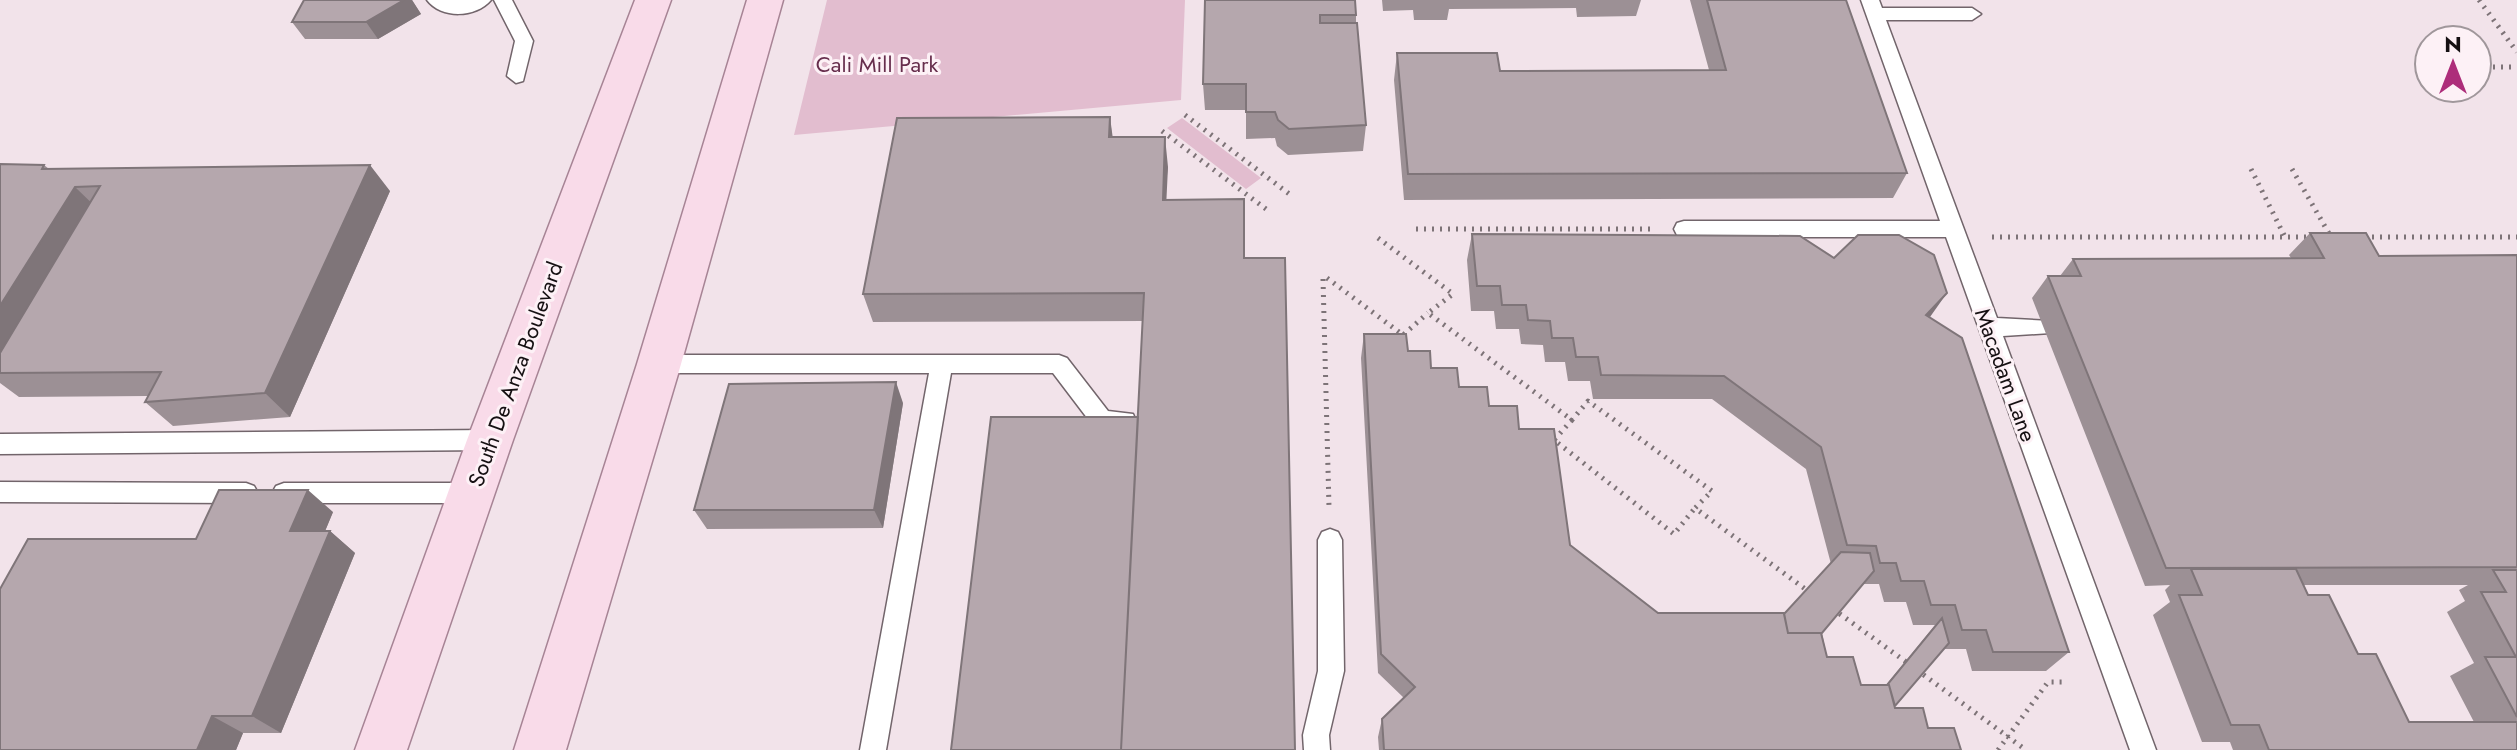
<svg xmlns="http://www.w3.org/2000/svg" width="2517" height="750" viewBox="0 0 2517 750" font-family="Jost,sans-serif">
<rect width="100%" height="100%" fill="#f2e3ea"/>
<path fill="#e2bdcf" d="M827,0H1185L1181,100L794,135Z
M1182,118L1261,178L1246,189L1167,128Z"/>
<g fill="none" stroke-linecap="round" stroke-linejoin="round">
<g stroke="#72656b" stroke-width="3">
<path id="service" d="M427,0H491C476,18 441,19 427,0Z
M494,0H512L533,41L523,81L516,83L507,76L515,41Z
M1861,0H1879L1882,8H1972L1981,14L1972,20H1886L1997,318L2051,321L2054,327L2051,333L2003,336L2156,750H2130L1946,237H1684L1677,235L1674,229L1677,223L1684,221H1940Z
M659,355H1059L1067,358L1108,411L1133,414L1136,421L1133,428L1125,431L1094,427L1053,373H951L886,750H860L929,373H659L651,370L648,364L651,358Z
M490,430L498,433L501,440L498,447L490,450L0,454V434Z
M0,482L246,483L254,486L258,493L254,500L246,503L0,502Z
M284,483H471L479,486L483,493L479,500L471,503H284L276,500L272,493L276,486Z
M1330,529L1338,532L1342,540L1344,671L1329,735L1330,750H1304L1303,735L1318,671V540L1322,532Z"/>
</g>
<g stroke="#a78495" stroke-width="3">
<path id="primary" d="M635,0H671L513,440L407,750H355L467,440Z
M747,0H783L681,364L566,750H514L637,364Z"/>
</g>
<path stroke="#7d7377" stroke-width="5" stroke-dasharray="2 6" stroke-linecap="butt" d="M2479,0L2517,52
M2477,67H2517
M1185,115L1292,196
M1162,131L1270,212
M2251,169L2285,237
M2292,169L2331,237
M1416,229H1655
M1992,237H2310
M2364,237H2517
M1378,238L1453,294L1428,313L1572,420L1588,401L1712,491L1695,508L1812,594
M1327,278L1403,335L1428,313
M1323,279L1329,507
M1572,420L1554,440L1674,534L1695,508
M1833,609L1909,664
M1917,670L2026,750
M1998,750L2048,682H2063"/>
<use href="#service" fill="#fff" fill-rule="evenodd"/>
<use href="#primary" fill="#f9dbe9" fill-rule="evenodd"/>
</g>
<path fill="#9c9095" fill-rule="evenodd" d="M304,0H412L421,14L378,39H305L292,22Z
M1205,0L1356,15V23L1366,125L1363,151L1288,155L1277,146L1275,138L1246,139V110H1205L1203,84Z
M1382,0H1641L1636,16L1577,17L1576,8L1449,9L1447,20H1414L1413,10L1383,11Z
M1690,0H1846L1907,173L1893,198L1404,200L1394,80L1397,53L1500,71L1709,70Z
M1110,117L1112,137L1168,167L1138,417L1143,321L873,322L863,294Z
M0,164L44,165L49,169L390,191L290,417L173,426L145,402L148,396L19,397L0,383Z
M2310,233L2379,256L2517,255V750H2233L2230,742H2202L2153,615L2170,602L2165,590L2170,585L2145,586L2032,298L2048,276H2060L2073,259L2291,258L2289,255ZM2304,585H2468L2459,590L2465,601L2447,612L2474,663L2450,676L2474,722H2409L2358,654L2308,595Z
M1472,234L1834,258L1930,317L2069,652L2046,671H1972L1966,649H1943L1895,706V708L1961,750H1379L1378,737L1382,719L1404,698L1378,673L1361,358L1364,334L1408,351L1489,406L1519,429L1570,545L1658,613L1784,614L1831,564L1806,469L1712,399H1593L1590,381H1568L1565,362H1545L1543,345L1521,344L1519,329H1496L1494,311H1471L1467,260ZM1863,584H1879L1884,602H1906L1913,625H1935L1886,685H1861L1827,657L1822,633Z
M903,403L883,528L707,529L694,510Z
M333,512L325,531H330L355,553L281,733H243L236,750H0L196,539Z"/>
<path fill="#7f7579" d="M404,0H412L421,14L378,39L366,22Z
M1110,117L1114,147L1109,137Z
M1165,137L1168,167L1165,229L1163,200Z
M370,165L390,191L290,417L265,393Z
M75,187L102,213L0,373V306Z
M1947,293L1930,317L1926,315Z
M896,382L903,403L883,528L874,510Z
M308,490L333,512L316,553L290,531Z
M330,531L355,553L281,733L252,716Z
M212,716L243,733L236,750H197Z"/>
<path fill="#b5a7ad" stroke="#7f7579" stroke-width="2" d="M304,0H404L366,22H292Z
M1205,0H1355L1356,15H1320V23H1357L1366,125L1289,129L1278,120L1275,112H1246V84H1203Z
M1707,0H1846L1907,173L1408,174L1397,53H1497L1500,71L1726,70Z
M1110,117L1109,137H1165L1163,200L1244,199V258H1285L1295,750H1121L1144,293L863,294L897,118Z
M0,164L44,165L42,169L370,165L265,393L145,402L161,372L0,373V353L100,186L75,187L0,306Z
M2310,233H2366L2379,256L2517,255V567L2166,568L2048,276H2081L2073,259L2324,258Z
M1472,234L1800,236L1834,258L1858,235H1899L1934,255L1947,293L1926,315L1962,338L2069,652H1993L1986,630H1962L1955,605H1931L1924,581H1901L1896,563H1880L1876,546L1847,545L1821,447L1724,376L1601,375L1598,357H1576L1573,338H1552L1550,321L1528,320L1526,305H1502L1500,286H1477Z
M1364,334H1406L1408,351H1430L1431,368H1457L1459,387H1487L1489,406H1517L1519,429H1554L1570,545L1658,613H1784L1788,633H1821L1827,657H1853L1861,685H1889L1895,708H1923L1928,728H1954L1961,750H1384L1382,719L1415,687L1381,654Z
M896,382L874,510H694L729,384Z
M991,417H1138L1121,750H951Z
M219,490H308L290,531H330L252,716H212L197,750H0V589L28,539H196Z
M1841,552L1870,553L1874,571L1822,633H1788L1784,614Z
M2191,569H2296L2308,595H2329L2358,654H2376L2409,722H2517V750H2269L2259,725H2231L2179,595H2202Z
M2493,570H2517V717L2485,657H2516L2481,592H2506Z
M1942,618L1949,643L1895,706L1889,685H1887Z"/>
<g text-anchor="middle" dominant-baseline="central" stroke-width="6" stroke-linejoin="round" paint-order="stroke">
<g font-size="22" fill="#672e4d" stroke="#fdf1f6">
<text x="877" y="64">Cali Mill Park</text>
</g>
<g font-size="22" fill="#151012" stroke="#fdf1f6">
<text transform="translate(515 374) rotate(-70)">South De Anza Boulevard</text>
<text transform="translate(2006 375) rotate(70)">Macadam Lane</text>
</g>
</g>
<g transform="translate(2453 64)"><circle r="38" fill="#fdf1f6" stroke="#a0979b" stroke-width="2"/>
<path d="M0-6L14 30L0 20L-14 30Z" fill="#ad2d7a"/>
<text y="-12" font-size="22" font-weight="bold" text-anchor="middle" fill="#151012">N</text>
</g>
</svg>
